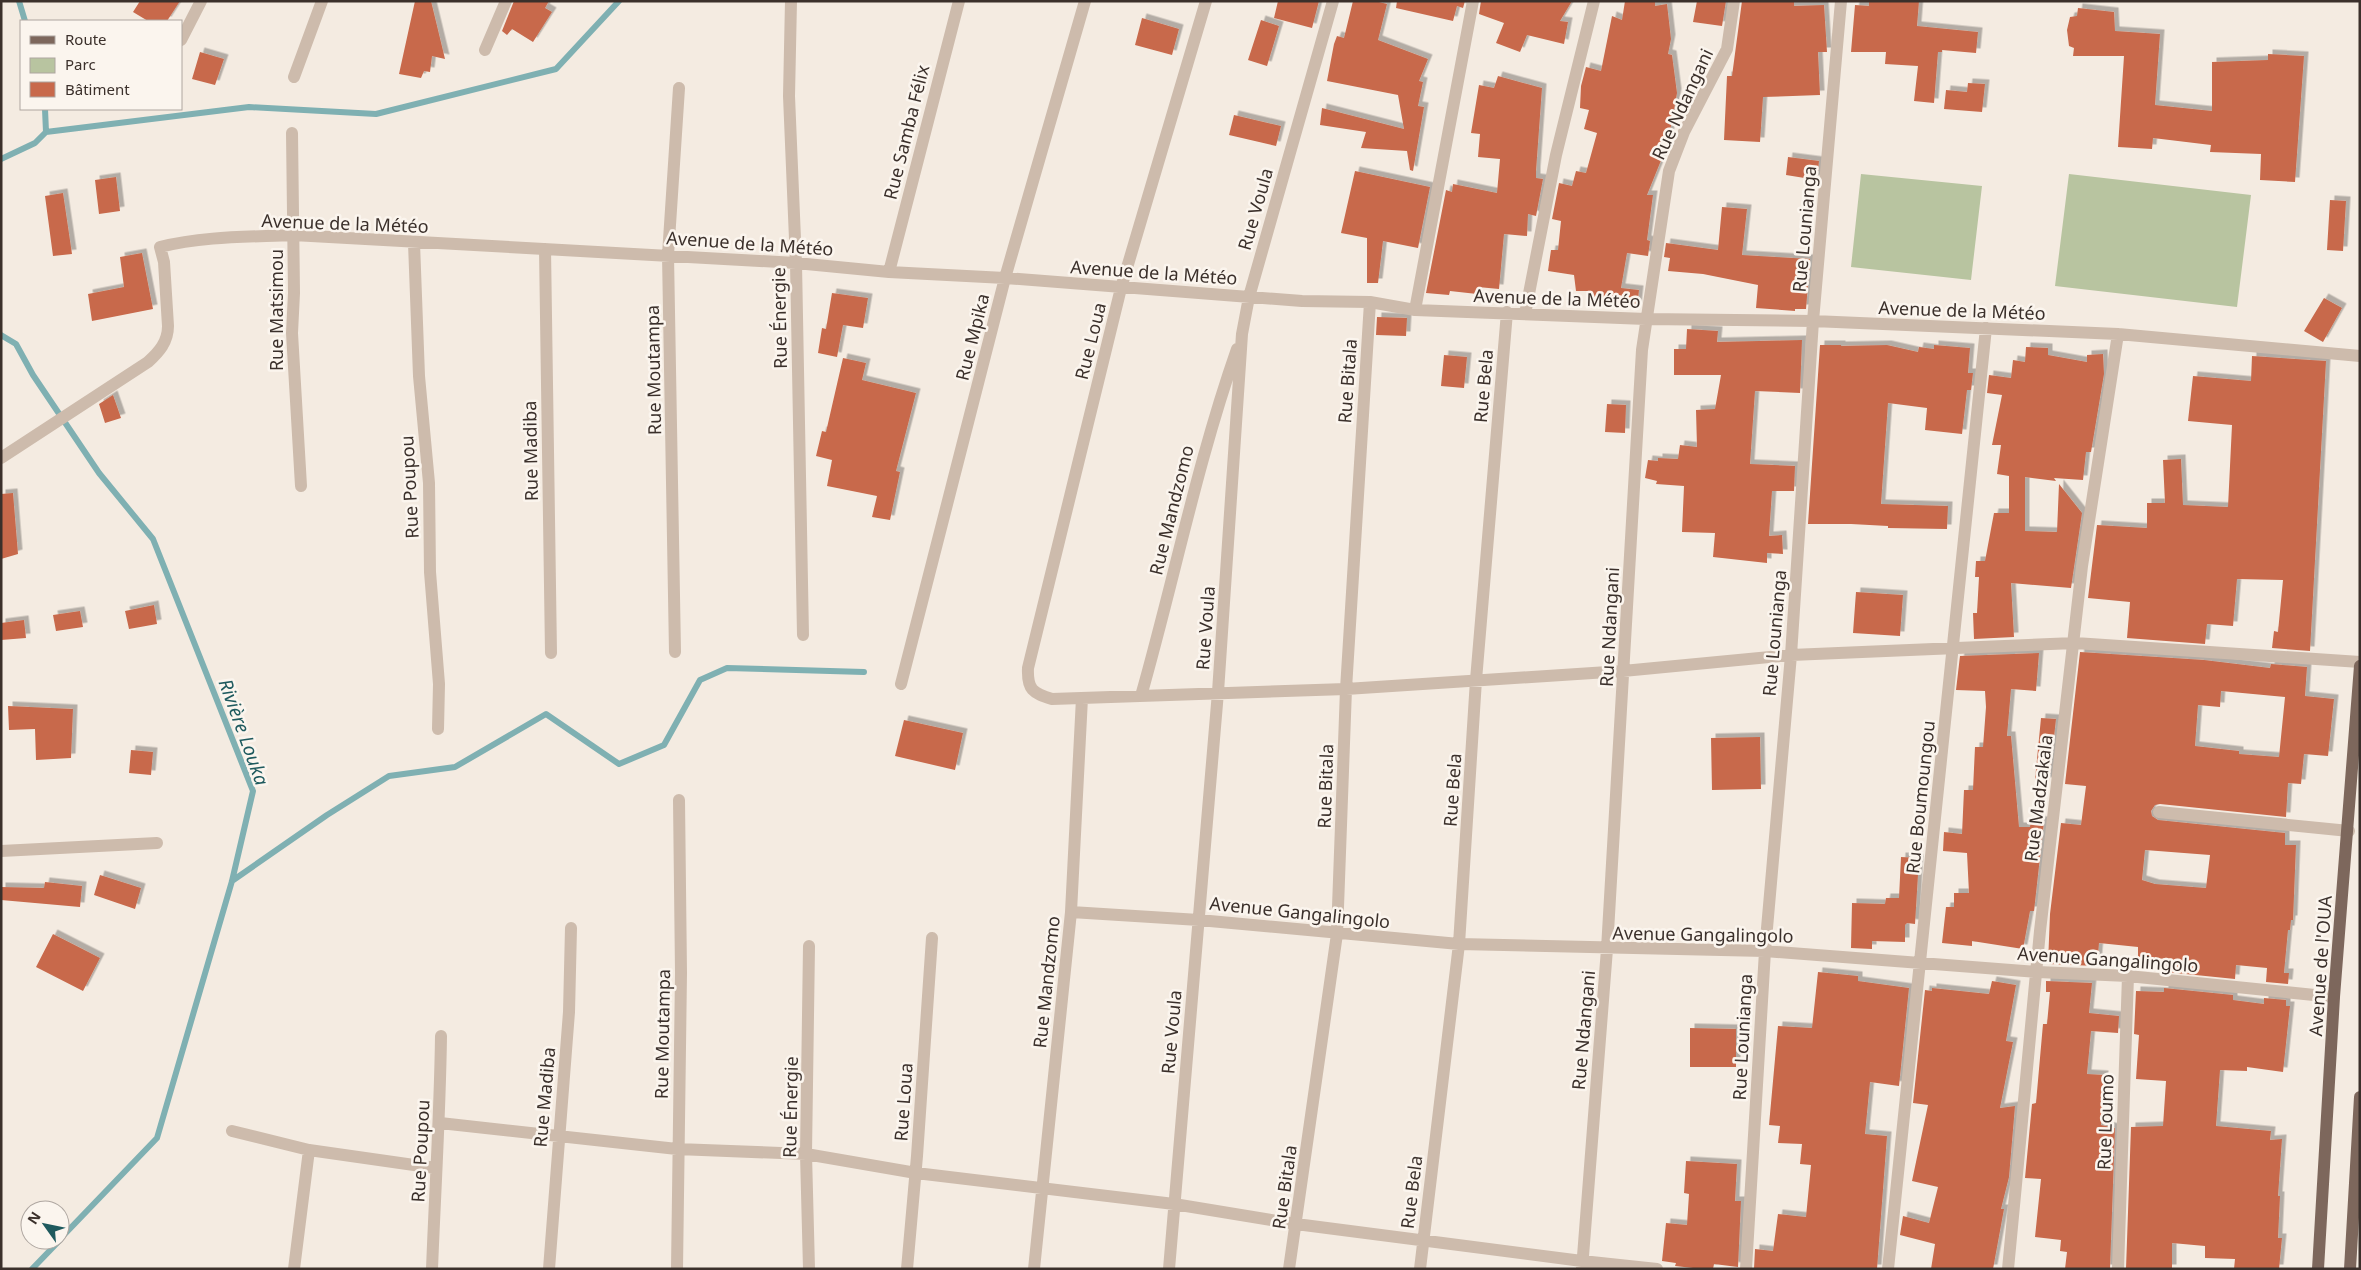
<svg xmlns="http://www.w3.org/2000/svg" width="2361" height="1270" viewBox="0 0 2361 1270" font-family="'Noto Sans',sans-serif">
<defs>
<filter id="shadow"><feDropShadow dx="4.5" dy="-4.5" stdDeviation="0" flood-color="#0004"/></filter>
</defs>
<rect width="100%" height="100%" fill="#f4ebe1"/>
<path fill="#b8c4a0" d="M1861,174L1982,186L1971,280L1851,267Z
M2069,174L2251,195L2237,307L2055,286Z"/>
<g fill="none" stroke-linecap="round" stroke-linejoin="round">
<path stroke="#7fb0b2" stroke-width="6" d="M19,1L25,21
M46,132L249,107L376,114L556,69L619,1
M1,159L35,143L46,132L45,109
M1,335L16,344L33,375L99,473L153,539L253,791L232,881L157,1138L60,1239
M232,881L327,815L389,776L455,767L546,714L619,764L664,745L700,680L727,668L864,672
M32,1269L60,1240"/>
</g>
<path fill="#c8694b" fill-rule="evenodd" filter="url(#shadow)" d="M140,1H180L167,21H148L133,12Z
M415,1H431L445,59L432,56L430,72L424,71L421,78L399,74Z
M514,1H549L545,8L552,12L533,42L512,29L507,35L502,31Z
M1278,1H1319L1312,28L1274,18Z
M1353,1H1375L1387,4L1378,40L1428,59L1419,81L1423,82L1418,106L1424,107L1413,171L1410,170L1407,151L1361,148L1366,132L1320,125L1322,108L1404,129L1398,95L1327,81L1334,44L1337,36L1344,38Z
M1397,1H1465L1463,8L1457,6L1453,21L1396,8Z
M1481,1H1572L1560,21L1568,22L1564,44L1527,35L1520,52L1496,43L1504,23L1479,14Z
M1625,1H1655V6L1667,4L1671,39L1668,54L1672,55L1677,93L1666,153H1664L1647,195H1653L1647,240L1650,241L1648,256L1627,253L1621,288L1639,290L1637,308L1590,303L1591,291H1576L1574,275L1548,271L1551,250H1558L1561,221L1552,219L1559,183L1572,186L1576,171L1586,173L1597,133L1584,129L1589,110L1580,108L1581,86L1586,67L1601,71L1612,16L1622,20Z
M1697,1H1726L1722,26L1693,22Z
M1742,1H1794V6L1824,5L1827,52H1818L1820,95L1763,97L1760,142L1724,140L1727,76H1732Z
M1869,1H1919L1917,26L1978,32L1976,53L1942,50V52H1938L1934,103L1914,101L1918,66L1885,64L1886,52H1851L1855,5L1869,6Z
M2078,8L2114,12L2115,31L2160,34L2155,105L2212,111V62L2268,60V54L2304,56L2295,182L2260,180L2261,154L2210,152L2211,145L2153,138L2152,149L2118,147L2124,56H2073L2074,48L2069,46L2067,30L2070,17L2077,16Z
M1142,18L1179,29L1172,55L1135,45Z
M1261,20L1279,26L1267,66L1248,60Z
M200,52L224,59L215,85L192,79Z
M1498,76L1542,88L1536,171V178L1543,179L1536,216L1528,214L1527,236L1504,234L1499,289L1478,287L1477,294L1450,291L1449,295L1426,293L1446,190L1452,192L1453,184L1497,193L1500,159L1478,157L1480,134L1471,133L1479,85L1494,88Z
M1968,83L1985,84L1982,112L1944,109L1946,90L1967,92Z
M1234,115L1281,126L1276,146L1229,135Z
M1788,157L1819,161L1817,180L1786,175Z
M1355,171L1430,187L1418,248L1383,241L1378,283H1367V238L1341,233Z
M116,177L120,211L99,214L95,180Z
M63,193L72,254L53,256L45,196Z
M2330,200L2346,201L2343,251L2327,250Z
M1722,207L1747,209L1742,255L1810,259L1806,309H1795V311L1756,308L1758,285L1703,274L1668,271L1670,258L1664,257L1666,243L1718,250Z
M142,253L153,309L92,321L88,294L124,287L120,257Z
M832,293L868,298L863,328L843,325L837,357L818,353L822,328L826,329Z
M2324,298L2342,308L2323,342L2304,331Z
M1377,317L1407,318L1406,336L1376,335Z
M1687,329L1718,331L1717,342L1802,340L1800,393L1755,391L1750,464L1795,466L1794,491H1772L1769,536L1782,535L1783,554L1767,553V563L1713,557L1715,533L1682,532L1684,486L1656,484L1657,481L1645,478L1648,460L1658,461V458L1678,459L1680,445L1697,447L1696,410L1715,409L1721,375H1674V349H1686Z
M1820,345H1841V346L1887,345L1918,352L1919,347L1934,349V345L1970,348L1968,373H1973L1971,390H1967L1962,434L1925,430L1927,408L1888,403L1881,504L1948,506L1947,529L1888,528V526L1851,524H1808Z
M2026,347L2048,348V355L2087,362V355L2103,354L2104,374L2091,452H2086L2083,480L2054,478L2056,481L2025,477V531L2057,532L2059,484L2082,513L2071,588L2011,583L2014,637L1974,639L1973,613H1977L1979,577H1975L1976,561H1985L1994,513H2009V476L1997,474L2001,445H1992L2002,395L1987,393L1989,375L2011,378L2013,360L2025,362Z
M1444,355L1467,357L1464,388L1441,386Z
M2252,356L2326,361L2310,651L2272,648L2274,631L2278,632L2283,580L2237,579L2233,626L2207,624L2205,644L2127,638L2130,602L2088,598L2097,525L2147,528V503H2165L2163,460L2181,459L2183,505L2228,507L2232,425L2188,421L2193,376L2251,381Z
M843,358L866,363L862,380L916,393L896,471L900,472L890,520L872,517L877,496L827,486L832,460L816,456L822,431L826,432Z
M113,395L121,418L105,423L99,404Z
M1607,404L1626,405L1625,433L1605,432Z
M13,493L18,554L1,559V494Z
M1856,592L1903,595L1900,636L1853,633Z
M154,605L157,624L129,629L125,611Z
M80,611L83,627L56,631L53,615Z
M24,620L26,638L1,640V623Z
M2080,652L2204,660L2270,668L2271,664L2307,667L2305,696L2334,699L2328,756L2304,754L2301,784L2288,783L2286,817L2160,804L2155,805L2151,811L2152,816L2158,820L2285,833V845H2296L2293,920H2291L2290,930H2288L2284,973H2289L2288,984L2266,982L2267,968L2236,965L2235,979L2166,972L2167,959L2138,957V947L2099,943L2097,966L2048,964L2050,914L2061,823L2081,825L2086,786L2065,784ZM2221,691L2285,697L2279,757L2239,754V751L2195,746L2198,705L2220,707ZM2145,850L2210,855L2206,888L2155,884L2142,880Z
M2039,653L2036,691L2011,689L2007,736H2011L2019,827H2030L2031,820L2044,821L2034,911H2030L2023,949L1972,941V946L1942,943L1946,907H1954V893H1969L1967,853L1943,851L1944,832L1962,834L1964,790H1973L1975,747H1983L1986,707L1985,691L1956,690L1960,656Z
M8,706L73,709L71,758L36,760L35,729L9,730Z
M2041,718L2056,719L2049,782L2035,780Z
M904,720L963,733L955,770L895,756Z
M1760,737L1761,789L1712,790L1711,738Z
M131,750L153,752L151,775L129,773Z
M1901,857L1919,858L1915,924L1907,923L1905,925V942L1872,941V949L1851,948L1852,903L1885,904L1886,898H1899Z
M100,875L141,888L135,909L94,895Z
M45,882L82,886L80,907L1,900V887L44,888Z
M53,934L100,958L83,991L36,967Z
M1818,972L1858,976V981L1909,988L1899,1086L1870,1082L1865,1134L1887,1136L1877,1269H1754L1755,1249L1773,1251L1778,1214L1806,1217L1811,1165L1800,1164L1802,1144L1778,1143L1780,1126L1769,1125L1778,1026L1812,1028Z
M1992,981L2016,985L2006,1041L2013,1042L2000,1108L2015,1106L2009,1177L2001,1209H2004L1993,1269H1931L1935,1244L1900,1235L1903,1216L1929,1223L1938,1187L1912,1181L1928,1105L1913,1103L1925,990L1932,991V988L1989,994Z
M2046,981L2092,983L2089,1013L2119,1016L2118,1033L2091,1031L2087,1074L2104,1075L2101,1125L2115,1128L2110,1269H2065L2067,1252L2060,1251L2061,1240L2035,1237L2041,1179L2025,1178L2032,1104L2036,1103L2043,1024H2047L2050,992H2046Z
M2164,988L2233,995V1000L2264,1004V998L2286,1000V1006H2290L2283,1072L2247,1067V1071L2220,1070L2216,1126L2271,1131L2270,1140L2282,1139L2278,1196H2280L2278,1238H2282L2279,1269H2234L2235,1259L2205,1258V1246L2172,1243V1269H2126L2131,1127L2163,1126L2166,1081L2136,1079L2139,1035L2134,1034L2136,991L2164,992Z
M1690,1028L1736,1029V1067H1690Z
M1686,1161L1737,1164L1735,1201H1741L1738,1267L1714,1264L1713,1269H1702L1675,1266L1676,1263L1662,1261L1666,1223L1687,1225L1689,1194L1684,1193Z"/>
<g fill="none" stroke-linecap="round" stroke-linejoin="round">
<path stroke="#cdbbac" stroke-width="12" d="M791,1L789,96L796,263L803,635
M1206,1L1121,288L1028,668C1027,690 1033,693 1052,699L1346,689L1623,671L1791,655L2075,643L2360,662
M181,40L201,1
M485,50L506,1
M294,77L322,1
M292,133L294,293L292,333L301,486
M414,243L419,376L429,483L430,572L439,684L438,729
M545,249L551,653
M889,272L959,1
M1415,310L1473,1
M1525,314L1556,155L1594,1
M1,458L148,362C159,352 168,342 168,326L164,262L160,247C203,236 249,237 293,235L796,263L889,272L1005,278L1302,301L1370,302L1415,310L1646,319L1813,321L2118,334L2360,356
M675,652L668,255L679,88
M901,684L1005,278L1085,1
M1141,696C1174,580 1197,463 1237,349
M2159,812L2349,831
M1,851L157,843
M1071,912L1199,920L1459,944L1765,951L2038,972L2128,976L2334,997
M809,946L806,1154L809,1269
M440,1123L677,1149L806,1154L916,1173L1174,1204L1296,1224L1582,1261L1657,1269
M232,1131L309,1150L435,1168
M294,1269L309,1150
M432,1269C435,1191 440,1114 441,1036
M549,1269L569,1012L571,928
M677,1269L681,973L679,800
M907,1269L917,1156L932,938
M1034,1269L1071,912L1082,698
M1169,1269L1218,692L1242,334L1249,297L1333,1
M1289,1269L1337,934L1346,689L1370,302
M1420,1269L1459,944L1476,680L1507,312
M1582,1269L1607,949L1642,350L1669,171L1684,132L1727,49L1734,1
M1746,1269L1765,951L1791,655L1813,321L1841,1
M1888,1269L1986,328
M2008,1269L2040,931L2082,566L2118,334
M2118,1269L2128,976"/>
<path stroke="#7d675c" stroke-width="12" d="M2318,1269L2334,997L2360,666
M2350,1269L2360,1097"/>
</g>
<g text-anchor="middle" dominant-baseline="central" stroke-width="5" stroke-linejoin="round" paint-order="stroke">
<g font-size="18" fill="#3b302b" stroke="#fbf5ee">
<text transform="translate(1682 104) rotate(-65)">Rue Ndangani</text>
<text transform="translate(906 132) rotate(-76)">Rue Samba Félix</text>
<text transform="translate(1255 209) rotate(-74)">Rue Voula</text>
<text transform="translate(345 223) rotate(2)">Avenue de la Météo</text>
<text transform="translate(1804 229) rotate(-85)">Rue Lounianga</text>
<text transform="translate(750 243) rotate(4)">Avenue de la Météo</text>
<text transform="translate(1154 272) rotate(4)">Avenue de la Météo</text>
<text transform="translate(1557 298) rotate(2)">Avenue de la Météo</text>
<text transform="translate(276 310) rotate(-90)">Rue Matsimou</text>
<text transform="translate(1962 310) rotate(2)">Avenue de la Météo</text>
<text transform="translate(779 318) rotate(-91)">Rue Énergie</text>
<text transform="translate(972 337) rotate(-76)">Rue Mpika</text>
<text transform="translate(1090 341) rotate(-76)">Rue Loua</text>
<text transform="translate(653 370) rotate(-91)">Rue Moutampa</text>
<text transform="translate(1347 381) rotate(-86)">Rue Bitala</text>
<text transform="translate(1483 386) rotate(-85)">Rue Bela</text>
<text transform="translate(530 451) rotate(-91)">Rue Madiba</text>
<text transform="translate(409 487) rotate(-93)">Rue Poupou</text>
<text transform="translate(1171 510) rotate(-76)">Rue Mandzomo</text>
<text transform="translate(1609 627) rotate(-87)">Rue Ndangani</text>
<text transform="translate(1205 628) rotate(-86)">Rue Voula</text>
<text transform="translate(1774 633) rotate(-85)">Rue Lounianga</text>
<text transform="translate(1325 786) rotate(-88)">Rue Bitala</text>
<text transform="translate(1452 790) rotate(-86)">Rue Bela</text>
<text transform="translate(1920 797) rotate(-84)">Rue Boumoungou</text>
<text transform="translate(2038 798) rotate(-83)">Rue Madzakala</text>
<text transform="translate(1300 912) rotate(6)">Avenue Gangalingolo</text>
<text transform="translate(1703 934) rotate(1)">Avenue Gangalingolo</text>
<text transform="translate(2108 959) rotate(4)">Avenue Gangalingolo</text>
<text transform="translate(2320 966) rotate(-86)">Avenue de l'OUA</text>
<text transform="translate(1046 982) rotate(-84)">Rue Mandzomo</text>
<text transform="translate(1583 1030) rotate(-85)">Rue Ndangani</text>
<text transform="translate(1171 1032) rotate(-85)">Rue Voula</text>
<text transform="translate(662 1034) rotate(-89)">Rue Moutampa</text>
<text transform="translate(1742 1037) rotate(-87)">Rue Lounianga</text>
<text transform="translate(544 1097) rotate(-85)">Rue Madiba</text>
<text transform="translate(903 1102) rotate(-86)">Rue Loua</text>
<text transform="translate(790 1107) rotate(-89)">Rue Énergie</text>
<text transform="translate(2105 1122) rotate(-88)">Rue Loumo</text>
<text transform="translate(420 1151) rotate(-87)">Rue Poupou</text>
<text transform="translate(1284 1187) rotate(-82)">Rue Bitala</text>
<text transform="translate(1411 1192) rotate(-83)">Rue Bela</text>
</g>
<g font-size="19" font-style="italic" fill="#1f5a5e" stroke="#fbf5ee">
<text transform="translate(244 732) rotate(70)">Rivière Louka</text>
</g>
</g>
<rect width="2361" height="1270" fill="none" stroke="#3b302b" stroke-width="5"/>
<rect x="20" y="20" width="162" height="90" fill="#fbf5ee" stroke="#aea6a0"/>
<rect x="30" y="36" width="25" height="8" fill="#7d675c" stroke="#aea6a0"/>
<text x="65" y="45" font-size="15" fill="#3b302b">Route</text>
<rect x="30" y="58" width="25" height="15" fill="#b8c4a0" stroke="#aea6a0"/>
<text x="65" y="70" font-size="15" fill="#3b302b">Parc</text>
<rect x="30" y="82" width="25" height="15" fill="#c8694b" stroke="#aea6a0"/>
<text x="65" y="95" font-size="15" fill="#3b302b">Bâtiment</text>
<g transform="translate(45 1225) rotate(303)"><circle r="24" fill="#fbf5ee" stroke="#aea6a0"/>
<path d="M0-4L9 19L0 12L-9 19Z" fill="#1f5a5e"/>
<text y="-8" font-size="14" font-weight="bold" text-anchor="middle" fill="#3b302b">N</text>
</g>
</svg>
